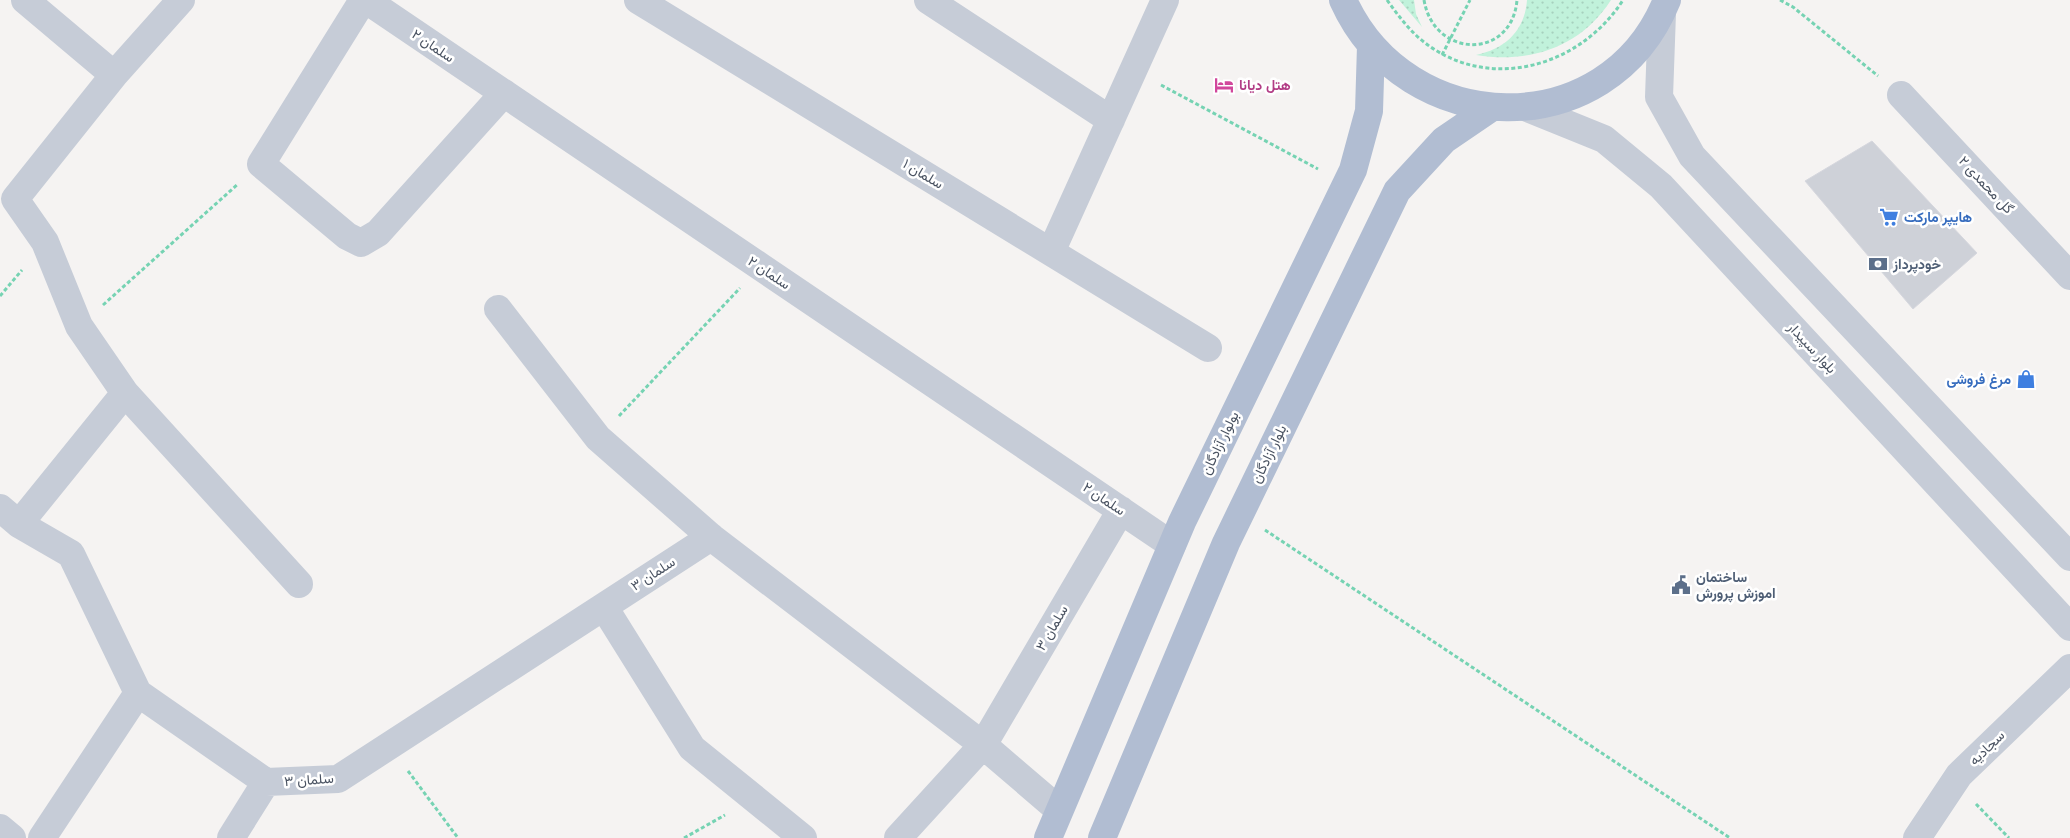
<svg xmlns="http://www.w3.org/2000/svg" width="2070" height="838" viewBox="0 0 2070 838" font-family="'Varela Round',Vazirmatn,sans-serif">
<defs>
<pattern id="grass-dots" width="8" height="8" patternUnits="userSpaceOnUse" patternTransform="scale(1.25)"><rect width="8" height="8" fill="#c1f2db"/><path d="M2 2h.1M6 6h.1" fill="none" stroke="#a7d1be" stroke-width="1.8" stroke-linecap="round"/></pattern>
</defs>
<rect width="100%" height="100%" fill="#f5f3f2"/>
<path fill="url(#grass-dots)" d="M1399,0H1414L1416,14L1422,27Z
M1527,0H1611C1581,47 1530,64 1476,55C1506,49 1525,30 1527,0Z"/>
<path fill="#ced1d8" stroke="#d6d7de" d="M1872,141L1977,253L1913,309L1805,181Z"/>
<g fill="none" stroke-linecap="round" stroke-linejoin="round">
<path stroke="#76d3b3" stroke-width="3" stroke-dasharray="4 2.5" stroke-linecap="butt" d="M1387,0C1397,14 1406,26 1419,38C1484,94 1579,69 1623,0
M1424,0C1434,59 1512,60 1517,0
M1780,0L1793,7L1878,76
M1442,55L1470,0
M1161,85L1318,169
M0,296L22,270
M103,305L238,184
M619,416L740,288
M1265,530L1730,838
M408,771L458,838
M1976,804L2009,838
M684,838L725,815"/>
<path stroke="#c6ccd7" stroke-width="28" d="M25,0L114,75
M363,0L261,164L347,236L361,243L378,233L504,93
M366,0L1172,545
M638,0L1208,348
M928,0L1111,120
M1901,95L2070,276
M1051,252L1165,0
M498,309L598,438L711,537L983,745L1059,810
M125,393L299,584
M0,508L19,524L71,554L138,693L266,782L338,779L711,537
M19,524L125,393L79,326L45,242L15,199L114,75L181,0
M604,607L692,748L803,838
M0,828L12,838
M42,838L138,693
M231,838L266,782
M898,838L983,745L1121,510
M1917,838L1959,775L2070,668"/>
<path stroke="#c6ccd7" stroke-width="28" d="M1662,13L1659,97L1692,156L2070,557
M1525,107L1604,139L1661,186L2070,627"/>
<path stroke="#b1bdd2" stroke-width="28" d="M1343,0C1406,140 1608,146 1667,0
M1048,838L1182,522L1353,170L1369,111L1371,46
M1102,838L1226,543L1397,191L1444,140L1491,108"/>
</g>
<defs>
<g id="hotel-bare" transform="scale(1.5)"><path d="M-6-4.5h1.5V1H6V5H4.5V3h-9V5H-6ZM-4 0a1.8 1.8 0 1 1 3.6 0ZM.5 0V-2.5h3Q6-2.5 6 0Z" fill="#d1479c" stroke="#fff" stroke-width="2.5" paint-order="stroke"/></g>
<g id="supermarket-bare" transform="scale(1.5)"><path d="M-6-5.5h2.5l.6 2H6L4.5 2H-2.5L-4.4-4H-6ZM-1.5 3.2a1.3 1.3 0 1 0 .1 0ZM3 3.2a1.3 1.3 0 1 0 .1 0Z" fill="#3f7fe0" stroke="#fff" stroke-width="2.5" paint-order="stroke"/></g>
<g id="bank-bare" transform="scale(1.5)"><path d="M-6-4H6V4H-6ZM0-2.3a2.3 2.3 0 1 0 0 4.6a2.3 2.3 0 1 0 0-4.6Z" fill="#5c6f8a" stroke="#fff" stroke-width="2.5" paint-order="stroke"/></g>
<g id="shop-bare" transform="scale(1.5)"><path d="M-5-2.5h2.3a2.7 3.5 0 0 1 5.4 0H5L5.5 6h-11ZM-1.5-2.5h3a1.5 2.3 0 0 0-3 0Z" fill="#3f7fe0" stroke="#fff" stroke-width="2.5" paint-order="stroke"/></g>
<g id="civic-bare" transform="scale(1.5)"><path d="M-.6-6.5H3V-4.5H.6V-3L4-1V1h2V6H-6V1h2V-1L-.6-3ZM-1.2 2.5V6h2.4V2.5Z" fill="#5c6f8a" stroke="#fff" stroke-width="2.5" paint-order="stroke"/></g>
</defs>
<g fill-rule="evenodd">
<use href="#hotel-bare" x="1224" y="85"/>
<use href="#supermarket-bare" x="1889" y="217"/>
<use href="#bank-bare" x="1878" y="264"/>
<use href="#shop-bare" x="2026" y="379"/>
<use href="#civic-bare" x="1681" y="585"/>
</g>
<g text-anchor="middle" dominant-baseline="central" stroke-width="5" stroke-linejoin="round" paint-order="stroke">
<g font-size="14" fill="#495261" stroke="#fff">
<text transform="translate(433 46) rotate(34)">سلمان ۲</text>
<text transform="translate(923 174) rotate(31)">سلمان ۱</text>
<text transform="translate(1986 185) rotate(47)">گل محمدی ۲</text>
<text transform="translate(769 273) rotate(34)">سلمان ۲</text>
<text transform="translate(1812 348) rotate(47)">بلوار سپیدار</text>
<text transform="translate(1220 443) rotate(-64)">بولوار آزادگان</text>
<text transform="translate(1269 454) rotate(-64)">بلوار آزادگان</text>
<text transform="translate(1104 499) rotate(34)">سلمان ۲</text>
<text transform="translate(653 574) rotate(-33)">سلمان ۳</text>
<text transform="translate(1052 628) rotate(-60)">سلمان ۳</text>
<text transform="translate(1987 748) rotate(-44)">سجادیه</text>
<text transform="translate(309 780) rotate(-4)">سلمان ۳</text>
</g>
<g font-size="14" font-weight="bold" fill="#b23c85" stroke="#fff" text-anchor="start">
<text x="1239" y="85">هتل دیانا</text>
</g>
<g font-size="14" font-weight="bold" fill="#366cbe" stroke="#fff" text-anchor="start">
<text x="1904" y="217">هایپر مارکت</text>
<text x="2011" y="379" text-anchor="end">مرغ فروشی</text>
</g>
<g font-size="14" font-weight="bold" fill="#4e5e75" stroke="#fff" text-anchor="start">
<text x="1893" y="264">خودپرداز</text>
<text x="1696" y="577">ساختمان<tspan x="1696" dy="16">اموزش پرورش</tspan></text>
</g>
</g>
</svg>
